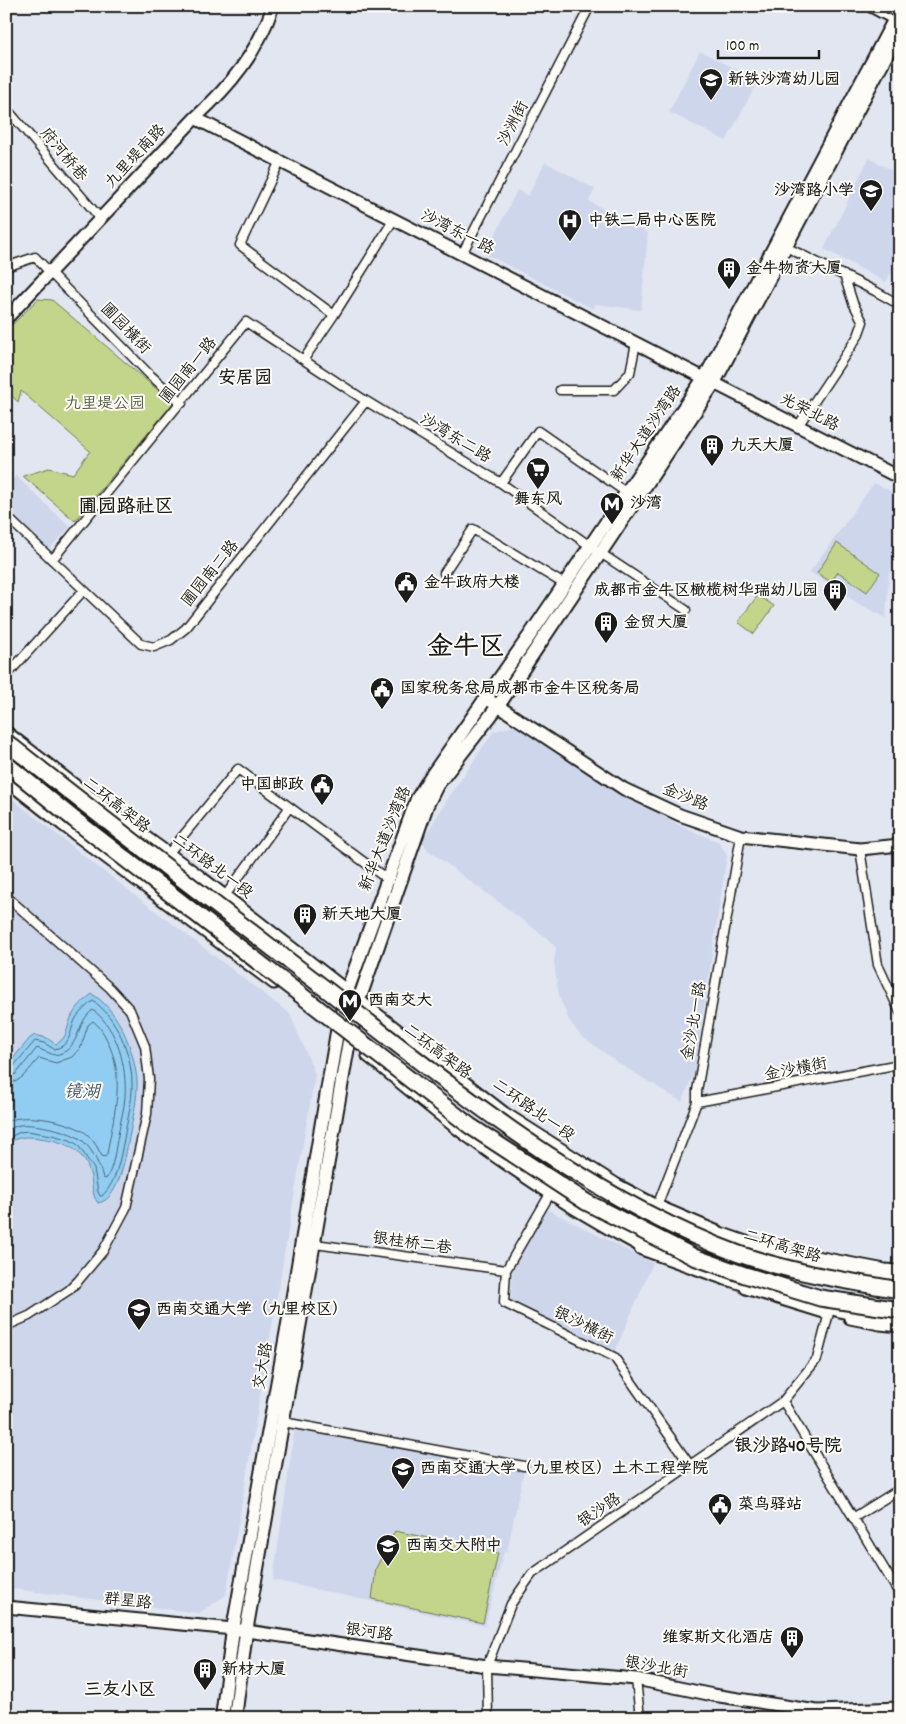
<svg xmlns="http://www.w3.org/2000/svg" width="906" height="1724" viewBox="0 0 906 1724" font-family="Dekko,'LXGW WenKai TC',sans-serif">
<rect width="100%" height="100%" fill="#e1e6f0"/>
<filter id="ink" filterUnits="userSpaceOnUse"><feTurbulence type="fractalNoise" baseFrequency=".02" numOctaves="2"/><feDisplacementMap in="SourceGraphic" scale="10" xChannelSelector="R" yChannelSelector="G"/><feConvolveMatrix kernelMatrix="1 2 1 2 8 2 1 2 1" color-interpolation-filters="sRGB"/></filter>
<g filter="url(#ink)">
<path fill="#ced6ec" d="M700,51L758,81L726,141L669,112Z
M869,158L900,175V257L886,282L824,249Z
M545,162L595,189L589,201L648,233L641,310L596,304L593,309L486,254L517,190L528,196Z
M16,476L70,527L49,549L6,509V486Z
M874,483L900,496V555L889,574L886,618L856,602L810,572Z
M515,726L615,788L682,827L719,842L727,855L694,1073L682,1102L620,1064L580,1035L569,1020L559,996L554,962L556,948L547,938L428,850L422,841L449,797L494,731Z
M6,794L89,860L290,1014L315,1074L226,1595L199,1613L6,1588Z
M548,1210L653,1263L615,1351L511,1300L513,1268Z
M295,1428L524,1470L507,1552L504,1551L485,1626L273,1580Z"/>
<path fill="#c3d58a" stroke="#707853" d="M38,299L52,300L173,403L75,521L23,476L49,468L73,474L90,451L21,391L18,402L6,390V331Z
M837,543L880,573L867,592L838,572L831,582L817,573Z
M758,595L774,606L754,634L738,622Z
M395,1531L498,1553L483,1623L372,1599L376,1568Z"/>
<path fill="#91cdf2" stroke="#62869c" d="M92,994C119,1010 134,1050 137,1080C138,1098 133,1116 130,1133C126,1152 120,1200 98,1203C91,1194 93,1184 90,1173C83,1148 63,1141 39,1138C26,1136 16,1136 6,1146V1067L30,1038L35,1035L47,1038L55,1044C69,1039 66,1025 73,1014C77,1007 85,999 92,994Z"/>
<g fill="none" stroke-linecap="round" stroke-linejoin="round">
<path stroke="#4b6372" stroke-width="1" d="M6,1070L12,1068L35,1041L44,1043L54,1049C72,1046 69,1031 76,1018C80,1012 87,1005 93,1001C117,1017 131,1053 132,1082C133,1101 127,1120 124,1139C120,1158 117,1182 102,1196H100L98,1192L94,1169L78,1145L70,1140L52,1135L27,1131L20,1132L6,1139
M6,1077L16,1074L37,1048L54,1055C81,1052 75,1022 93,1010C118,1029 127,1067 125,1097C124,1110 120,1123 118,1135C115,1149 114,1167 106,1179L103,1178C100,1166 93,1150 83,1141C72,1131 35,1123 20,1125C16,1126 10,1128 6,1131
M6,1084C22,1083 29,1069 39,1058L56,1063L72,1057L81,1047L88,1025L93,1021C101,1027 106,1037 110,1047C125,1082 113,1117 107,1154L105,1157L102,1156C98,1149 95,1142 89,1136C77,1123 39,1116 21,1118C16,1118 11,1120 6,1122"/>
<g stroke="#1c1c1c" stroke-width="11">
<path id="street" d="M6,108L100,218
M280,161L240,245L334,315
M786,247L875,291L900,305
M462,254L590,6
M6,267L35,257L149,374L182,403
M304,359L334,315L394,219
M560,390H614L630,373L636,343
M798,426L858,336L863,322L853,303L844,275
M501,483L538,431L627,493
M6,516L141,644L154,647L171,640L186,628L366,401
M52,560L246,322L366,401L501,483L590,546L686,610
M444,573L473,529L564,584
M6,676L84,590
M860,849L878,965L900,1012
M168,854L238,769L387,879
M6,896L110,988L130,1010L145,1046L149,1079L147,1114L126,1208L103,1251L78,1281L69,1290L29,1316L6,1326
M225,896L289,808
M697,1102L900,1064
M550,1194L506,1270L504,1303L614,1357L690,1465
M657,1206L697,1102V1091L741,836
M315,1244L506,1270
M783,1401L900,1595
M283,1422L524,1466
M853,1518L900,1489
M636,1679L640,1718
M488,1718L487,1666L511,1604L532,1574L783,1401L817,1359L829,1313"/>
</g>
<g stroke="#1c1c1c" stroke-width="15">
<path id="secondary" d="M195,118L900,478
M6,319L195,118C231,85 258,52 273,6
M486,698L624,789L680,815L741,836L860,849L900,845
M6,732L86,794L199,876L504,1113L617,1185L657,1206L720,1233L794,1259L811,1256L885,1270L900,1271
M6,780L62,824L274,983
M368,1056C399,1081 430,1107 462,1132C521,1176 583,1216 648,1250
M746,1288L824,1312
M850,1318L880,1324L900,1326
M6,1607L233,1629L487,1666L636,1679L713,1695L817,1711L900,1708"/>
</g>
<g stroke="#1c1c1c" stroke-width="16">
<path id="primary" d="M872,6L900,21
M222,1718L233,1629L290,1313L337,1032L347,991L417,799L430,778L530,635L708,372L900,9
M235,1718L246,1632L349,1041L359,1000L427,805L437,785L498,706L714,383L900,29"/>
</g>
<g stroke="#1c1c1c" stroke-width="19">
<path id="highway" d="M642,1247L726,1277L757,1286
M794,1259C829,1269 863,1277 900,1279
M817,1303L852,1312L900,1317"/>
</g>
<use href="#street" stroke="#fdfcf7" stroke-width="8"/>
<use href="#secondary" stroke="#fdfcf7" stroke-width="11"/>
<use href="#primary" stroke="#fdfcf7" stroke-width="12"/>
<use href="#highway" stroke="#fdfcf7" stroke-width="15"/>
<g stroke="#1c1c1c" stroke-width="16" stroke-linecap="butt">
<path id="primary-bridge" d="M889,6L900,12"/>
</g>
<g stroke="#1c1c1c" stroke-width="19" stroke-linecap="butt">
<path id="highway-bridge" d="M6,742C112,826 220,908 327,990C456,1089 584,1197 739,1254C791,1272 845,1281 900,1290
M6,764L75,820L470,1126L586,1202L694,1257L745,1275L820,1298L900,1310"/>
</g>
<use href="#primary-bridge" stroke="#fdfcf7" stroke-width="12"/>
<use href="#highway-bridge" stroke="#fdfcf7" stroke-width="15"/>
</g>
</g>
<defs>
<g id="school-pin" transform="scale(1.25)"><path d="M0 17L-7.5 6A9.5 9.5 0 1 1 7.5 6Z" fill="#1c1c1c" stroke="#fdfcf7"/><path d="M0-5L7-2L0 1L-7-2ZM-4 1L0 2.5L4 1V4Q0 6-4 4Z" fill="#fff"/></g>
<g id="hospital-pin" transform="scale(1.25)"><path d="M0 17L-7.5 6A9.5 9.5 0 1 1 7.5 6Z" fill="#1c1c1c" stroke="#fdfcf7"/><path d="M-5-5h3v3.5h4V-5h3V5h-3V1.5h-4V5h-3Z" fill="#fff"/></g>
<g id="building-pin" transform="scale(1.25)"><path d="M0 17L-7.5 6A9.5 9.5 0 1 1 7.5 6Z" fill="#1c1c1c" stroke="#fdfcf7"/><path d="M-4-6H4V6H1V3H-1V6H-4ZM-2.5-4.3h1.7v1.8h-1.7ZM.8-4.3h1.7v1.8H.8ZM-2.5-1h1.7V.8h-1.7ZM.8-1h1.7V.8H.8Z" fill="#fff"/></g>
<g id="supermarket-pin" transform="scale(1.25)"><path d="M0 17L-7.5 6A9.5 9.5 0 1 1 7.5 6Z" fill="#1c1c1c" stroke="#fdfcf7"/><path d="M-6-5.5h2.5l.6 2H6L4.5 2H-2.5L-4.4-4H-6ZM-1.5 3.2a1.3 1.3 0 1 0 .1 0ZM3 3.2a1.3 1.3 0 1 0 .1 0Z" fill="#fff"/></g>
<g id="metro-pin" transform="scale(1.25)"><path d="M0 17L-7.5 6A9.5 9.5 0 1 1 7.5 6Z" fill="#1c1c1c" stroke="#fdfcf7"/><path d="M-5.5 5V-5H-3L0 0L3-5H5.5V5H3V-.5L0 4L-3-.5V5Z" fill="#fff"/></g>
<g id="civic-pin" transform="scale(1.25)"><path d="M0 17L-7.5 6A9.5 9.5 0 1 1 7.5 6Z" fill="#1c1c1c" stroke="#fdfcf7"/><path d="M-.6-6.5H3V-4.5H.6V-3L4-1V1h2V6H-6V1h2V-1L-.6-3ZM-1.2 2.5V6h2.4V2.5Z" fill="#fff"/></g>
<g id="university-pin" transform="scale(1.25)"><path d="M0 17L-7.5 6A9.5 9.5 0 1 1 7.5 6Z" fill="#1c1c1c" stroke="#fdfcf7"/><path d="M0-5L7-2L0 1L-7-2ZM-4 1L0 2.5L4 1V4Q0 6-4 4Z" fill="#fff"/></g>
</defs>
<g fill-rule="evenodd">
<use href="#school-pin" x="711" y="80"/>
<use href="#school-pin" x="871" y="191"/>
<use href="#hospital-pin" x="570" y="221"/>
<use href="#building-pin" x="729" y="269"/>
<use href="#building-pin" x="712" y="446"/>
<use href="#supermarket-pin" x="538" y="469"/>
<use href="#metro-pin" x="612" y="504"/>
<use href="#civic-pin" x="406" y="583"/>
<use href="#building-pin" x="835" y="591"/>
<use href="#building-pin" x="606" y="623"/>
<use href="#civic-pin" x="382" y="689"/>
<use href="#civic-pin" x="322" y="785"/>
<use href="#building-pin" x="305" y="915"/>
<use href="#metro-pin" x="350" y="1001"/>
<use href="#university-pin" x="139" y="1310"/>
<use href="#university-pin" x="403" y="1469"/>
<use href="#civic-pin" x="720" y="1505"/>
<use href="#school-pin" x="388" y="1546"/>
<use href="#building-pin" x="792" y="1638"/>
<use href="#building-pin" x="205" y="1670"/>
</g>
<g text-anchor="middle" dominant-baseline="central" stroke-width="4" stroke-linejoin="round" paint-order="stroke">
<g font-size="16" font-weight="bold" fill="#1c1c1c" stroke="#fdfcf7" text-anchor="start">
<text x="728" y="80">新铁沙湾幼儿园</text>
<text x="854" y="191" text-anchor="end">沙湾路小学</text>
<text x="588" y="221">中铁二局中心医院</text>
<text x="746" y="269">金牛物资大厦</text>
<text x="730" y="446">九天大厦</text>
<text x="538" y="500" text-anchor="middle">舞东风</text>
<text x="630" y="504">沙湾</text>
<text x="424" y="583">金牛政府大楼</text>
<text x="818" y="591" text-anchor="end">成都市金牛区橄榄树华瑞幼儿园</text>
<text x="624" y="623">金贸大厦</text>
<text x="400" y="689">国家税务总局成都市金牛区税务局</text>
<text x="304" y="785" text-anchor="end">中国邮政</text>
<text x="322" y="915">新天地大厦</text>
<text x="368" y="1001">西南交大</text>
<text x="156" y="1310">西南交通大学（九里校区）</text>
<text x="420" y="1469">西南交通大学（九里校区）土木工程学院</text>
<text x="738" y="1505">菜鸟驿站</text>
<text x="406" y="1546">西南交大附中</text>
<text x="774" y="1638" text-anchor="end">维家斯文化酒店</text>
<text x="222" y="1670">新材大厦</text>
</g>
<g font-size="16" fill="#1c1c1c" stroke="#fdfcf7">
<text transform="translate(514 124) rotate(-63)">沙洲街</text>
<text transform="translate(63 155) rotate(50)">府河桥巷</text>
<text transform="translate(136 157) rotate(-47)">九里堤南路</text>
<text transform="translate(457 233) rotate(27)">沙湾东一路</text>
<text transform="translate(125 329) rotate(46)">圃园横街</text>
<text transform="translate(189 371) rotate(-51)">圃园南一路</text>
<text transform="translate(809 413) rotate(27)">光荣北路</text>
<text transform="translate(647 434) rotate(-56)">新华大道沙湾路</text>
<text transform="translate(455 439) rotate(31)">沙湾东二路</text>
<text transform="translate(211 574) rotate(-51)">圃园南二路</text>
<text transform="translate(685 798) rotate(22)">金沙路</text>
<text transform="translate(116 806) rotate(38)">二环高架路</text>
<text transform="translate(386 839) rotate(-68)">新华大道沙湾路</text>
<text transform="translate(212 867) rotate(37)">二环路北一段</text>
<text transform="translate(695 1021) rotate(-80)">金沙北一路</text>
<text transform="translate(437 1052) rotate(37)">二环高架路</text>
<text transform="translate(796 1070) rotate(-11)">金沙横街</text>
<text transform="translate(533 1111) rotate(35)">二环路北一段</text>
<text transform="translate(412 1244) rotate(8)">银桂桥二巷</text>
<text transform="translate(782 1247) rotate(17)">二环高架路</text>
<text transform="translate(583 1326) rotate(26)">银沙横街</text>
<text transform="translate(264 1366) rotate(-80)">交大路</text>
<text transform="translate(600 1511) rotate(-34)">银沙路</text>
<text transform="translate(128 1602) rotate(6)">群星路</text>
<text transform="translate(369 1633) rotate(8)">银河路</text>
<text transform="translate(656 1668) rotate(10)">银沙北街</text>
</g>
<g font-size="16" fill="#565d42" stroke="#fdfcf7">
<text x="105" y="404">九里堤公园</text>
</g>
<g font-size="18" font-weight="bold" fill="#1c1c1c" stroke="#fdfcf7">
<text x="245" y="379">安居园</text>
<text x="788" y="1447">银沙路40号院</text>
<text x="120" y="1691">三友小区</text>
</g>
<g font-size="18" font-style="italic" fill="#455a67" stroke="#fdfcf7">
<text x="82" y="1093">镜湖</text>
</g>
<g font-size="19" font-weight="bold" fill="#1c1c1c" stroke="#fdfcf7">
<text x="126" y="508">圃园路社区</text>
</g>
<g font-size="26" font-weight="bold" fill="#1c1c1c" stroke="#fdfcf7">
<text x="466" y="648">金牛区</text>
</g>
</g>
<rect width="906" height="1724" fill="none" stroke="#fdfcf7" stroke-width="25"/>
<rect x="12" y="12" width="881" height="1699" fill="none" stroke="#1c1c1c" stroke-width="2" filter="url(#ink)"/>
<path d="M718 50v8h101v-8" fill="none" stroke="#1c1c1c" stroke-width="2.5"/>
<text x="726" y="50" font-size="15" fill="#1c1c1c" stroke="#fdfcf7" stroke-width="4" paint-order="stroke">100 m</text>
</svg>
